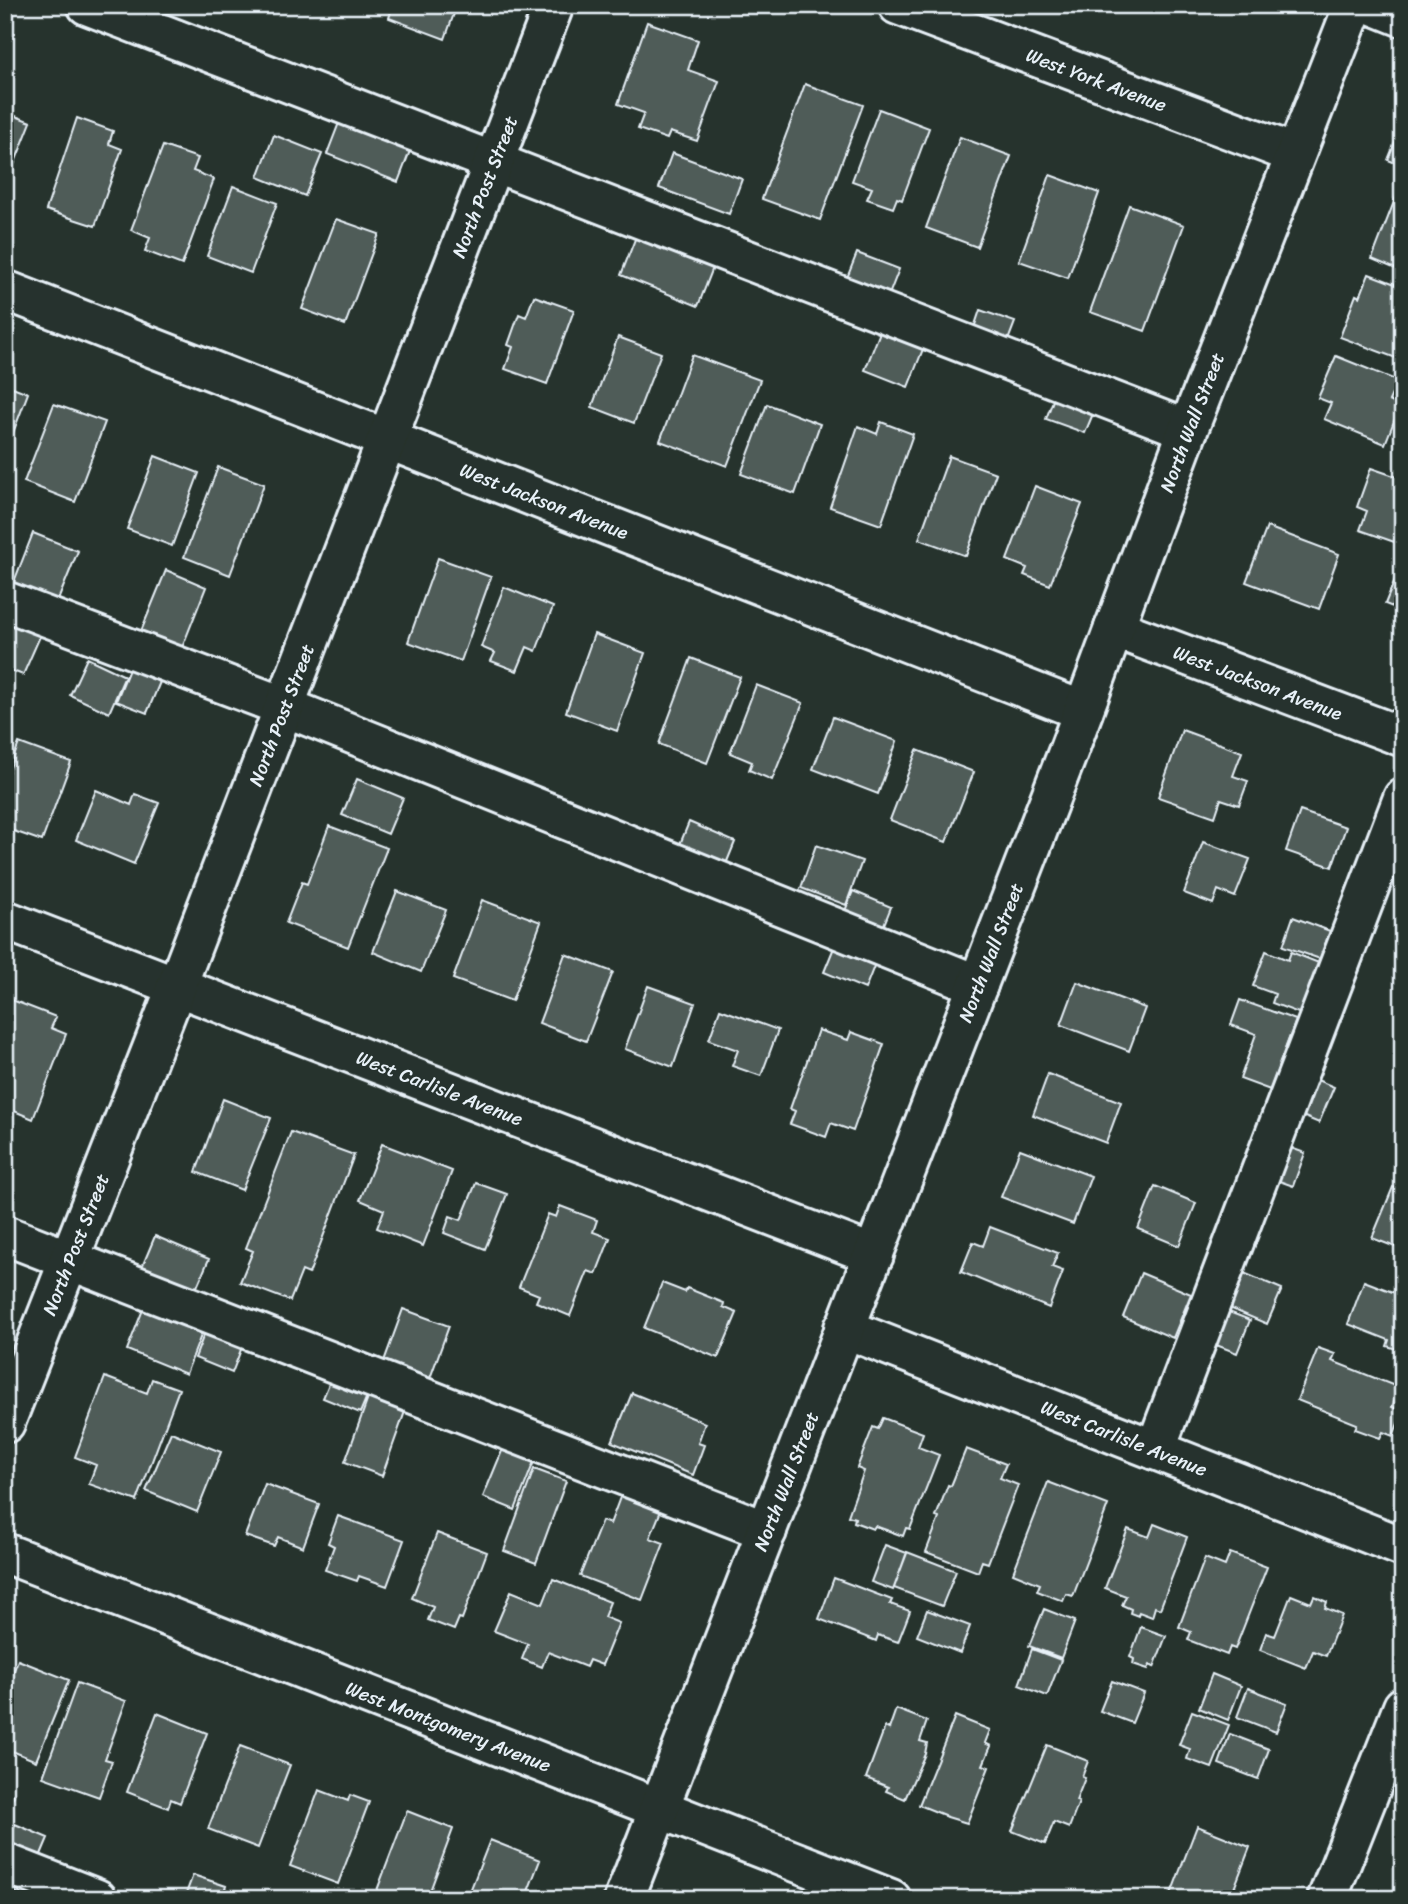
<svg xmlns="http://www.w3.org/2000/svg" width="1408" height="1904" viewBox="0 0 1408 1904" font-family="Sriracha,sans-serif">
<rect width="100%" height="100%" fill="#26332d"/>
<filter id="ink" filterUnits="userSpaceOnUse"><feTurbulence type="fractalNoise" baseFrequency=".0143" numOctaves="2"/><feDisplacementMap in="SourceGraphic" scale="14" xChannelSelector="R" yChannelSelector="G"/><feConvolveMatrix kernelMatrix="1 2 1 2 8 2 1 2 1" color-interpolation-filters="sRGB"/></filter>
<g filter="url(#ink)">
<path fill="#505c59" stroke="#e8f1f8" stroke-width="2" d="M393,5H457L445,39L389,18Z
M647,22L698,40L688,70L719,81L697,141L670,132L667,139L638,129L644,113L618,104Z
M805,84L863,105L820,220L762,199Z
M879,109L929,128L902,200L897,198L893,208L867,199L872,188L852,181Z
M5,112L31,122L8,180L5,179Z
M342,115L413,143L398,182L327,154Z
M77,118L113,131L109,144L122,149L95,226L46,210Z
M1403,123V169L1400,168L1401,165L1388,160Z
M274,135L322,154L305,196L258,177Z
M960,137L1011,156L977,247L926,228Z
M163,146L198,158L193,171L214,179L182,265L145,251L150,238L131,230Z
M672,153L742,179L729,214L659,188Z
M1050,175L1099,193L1068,278L1019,261Z
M233,186L277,203L251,273L207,256Z
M1399,189L1403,191V272L1372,259Z
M1129,205L1184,225L1145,331L1090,312Z
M336,219L379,234L345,325L302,309Z
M637,234L714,265L698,306L621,275Z
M857,253L899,269L887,300L845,283Z
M1369,274L1403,287V342L1396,358L1340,337L1356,295L1360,297Z
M534,296L574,310L547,384L505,369L513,347L508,345L519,314L526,317Z
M980,310L1015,322L1007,343L973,331Z
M882,327L925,344L908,387L865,370Z
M618,337L661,353L634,423L592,407Z
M692,355L760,380L727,466L660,441Z
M1336,356L1398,381L1389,401L1400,406L1385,444L1324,419L1331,403L1318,398Z
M5,384L28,393L5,454Z
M1055,395L1095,409L1085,433L1046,419Z
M54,404L105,422L75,502L24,482Z
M767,404L820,424L795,494L741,474Z
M881,422L913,434L881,525L830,507L858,426L877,434Z
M155,456L199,473L172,546L127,529Z
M949,456L996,473L966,556L919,539Z
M218,467L264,484L230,575L184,557Z
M1371,468L1403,479V545L1360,530L1367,511L1357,507Z
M1035,486L1082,504L1050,585L1024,575L1027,568L1007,560Z
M1267,527L1339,554L1319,609L1246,582Z
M33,533L78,551L54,610L10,592Z
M438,558L491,577L461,661L408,642Z
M166,570L206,587L178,658L137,641Z
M1398,572L1403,574V611L1385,604Z
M504,587L553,607L536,651L527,647L517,671L491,661L495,653L481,647Z
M5,619L41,634L23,675L5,668Z
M594,634L645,653L617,731L566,712Z
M87,658L125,676L109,713L70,695Z
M691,658L740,677L707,763L659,744Z
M129,669L160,682L147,713L116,701Z
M756,685L803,703L772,780L749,770L752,762L730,753Z
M833,717L897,741L878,794L813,769Z
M1182,730L1242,752L1233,776L1248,781L1239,805L1221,799L1215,817L1158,797Z
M19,743L71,762L42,841L5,828V781Z
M917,750L974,772L946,842L890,820Z
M357,779L403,798L388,834L342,815Z
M96,790L131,805L135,794L159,803L134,864L76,840Z
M1300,811L1346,827L1332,867L1286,851Z
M689,822L735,842L724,869L678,849Z
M329,826L387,848L348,947L286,923L302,882L307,884Z
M1203,842L1250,859L1235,897L1218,890L1213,904L1184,893Z
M816,845L862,861L846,905L801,888Z
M1403,867V891L1395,888Z
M397,891L446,910L421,972L373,952Z
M853,891L891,907L883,927L845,911Z
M482,900L541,922L512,1001L453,979Z
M1293,917L1330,931L1320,959L1283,946Z
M837,940L878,956L865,989L824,972Z
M1266,951L1288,960L1291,952L1319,963L1301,1014L1272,1003L1275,994L1253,986Z
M565,954L613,972L586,1041L539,1023Z
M1077,982L1145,1008L1129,1051L1061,1025Z
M648,986L695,1003L673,1067L625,1049Z
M12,1000L56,1017L51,1028L66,1034L33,1119L5,1107V1017Z
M1240,1000L1296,1020L1270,1090L1240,1079L1256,1034L1231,1025Z
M720,1009L778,1030L761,1076L732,1066L738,1050L709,1040Z
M818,1030L848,1040L851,1032L884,1044L853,1131L831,1123L826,1137L790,1124L795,1111L790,1109Z
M1048,1074L1121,1102L1106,1143L1033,1115Z
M1310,1077L1334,1087L1319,1123L1295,1113Z
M223,1099L271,1118L242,1190L196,1172Z
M291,1132L354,1155L309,1274L302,1271L290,1301L240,1282L253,1251L246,1248Z
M382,1144L452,1171L423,1246L377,1228L384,1210L360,1200Z
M1280,1144L1305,1153L1293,1186L1268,1177Z
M1020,1149L1091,1176L1073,1224L1001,1197Z
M476,1183L507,1194L485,1249L444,1233L450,1216L461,1220Z
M1155,1186L1196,1203L1179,1246L1138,1229Z
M1393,1187L1403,1191V1250L1372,1238Z
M560,1206L597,1220L593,1232L610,1238L596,1274L588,1271L570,1316L536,1302L539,1295L519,1287L548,1214L556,1217Z
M990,1227L1058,1253L1052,1267L1063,1271L1049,1308L961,1272L973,1242L983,1246Z
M155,1236L209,1259L196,1289L142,1267Z
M1234,1269L1282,1289L1267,1324L1220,1304Z
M1141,1273L1191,1294L1173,1338L1123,1317Z
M1364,1281L1403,1296V1351L1387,1346L1389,1340L1348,1324Z
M662,1283L685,1292L687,1288L724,1303L723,1307L737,1313L718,1358L644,1328Z
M146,1302L205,1325L186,1374L127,1350Z
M1216,1307L1250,1320L1237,1353L1203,1340Z
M403,1309L449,1326L429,1381L383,1364Z
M208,1324L245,1339L232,1373L195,1358Z
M1318,1348L1335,1354L1332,1361L1400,1388L1392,1407L1403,1411L1393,1436L1383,1432L1380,1438L1355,1429L1357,1424L1297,1400Z
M333,1374L370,1389L360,1413L323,1398Z
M105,1377L147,1393L152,1379L179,1389L137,1501L89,1484L96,1465L75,1457Z
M371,1390L408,1403L382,1476L345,1462Z
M632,1393L705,1423L698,1443L704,1445L693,1475L612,1442Z
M883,1418L923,1433L918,1447L939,1455L910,1529L906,1528L903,1536L875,1526L873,1529L854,1522L855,1518L848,1516L864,1471L857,1468L873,1427L878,1429Z
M171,1432L221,1452L197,1512L146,1491Z
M504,1446L535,1459L515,1510L483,1497Z
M966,1449L1006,1464L1000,1478L1018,1485L988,1563L982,1561L978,1572L926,1552L939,1518L936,1517L948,1485L951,1486Z
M534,1469L566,1481L536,1563L504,1551Z
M1048,1482L1108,1505L1073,1596L1066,1594L1063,1601L1037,1591L1040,1584L1013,1573Z
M265,1484L319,1504L303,1547L278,1537L274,1546L245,1536Z
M622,1492L662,1508L650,1538L664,1543L642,1600L580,1576L602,1521L610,1524Z
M338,1516L404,1540L387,1586L359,1576L357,1581L325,1570L334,1546L328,1543Z
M1154,1524L1187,1537L1160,1609L1155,1607L1152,1617L1139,1612L1138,1616L1130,1613L1131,1609L1122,1605L1126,1596L1105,1588L1128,1529L1149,1537Z
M437,1533L487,1552L462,1619L459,1618L454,1630L428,1620L433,1607L412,1598Z
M885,1545L907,1553L893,1590L871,1582Z
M907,1552L956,1571L942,1606L894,1588Z
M1230,1553L1267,1567L1235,1649L1230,1647L1227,1655L1188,1640L1191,1632L1179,1627L1205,1558L1225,1566Z
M834,1578L892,1600L890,1604L910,1611L898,1642L878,1635L876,1641L819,1619Z
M553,1579L610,1602L604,1617L619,1623L602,1665L589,1660L586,1667L548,1652L542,1667L522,1659L528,1644L494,1631L511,1591L543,1604Z
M1291,1595L1311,1603L1314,1596L1327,1602L1325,1608L1342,1615L1326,1656L1313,1651L1306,1668L1260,1650L1266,1633L1275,1636Z
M1044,1609L1075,1621L1061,1658L1029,1646Z
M927,1610L970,1626L960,1653L917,1636Z
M1141,1627L1166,1636L1154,1667L1150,1665L1148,1669L1133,1664L1134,1659L1130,1657Z
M1032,1649L1061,1660L1047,1696L1019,1685Z
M18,1660L69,1680L36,1761L5,1748V1692Z
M1212,1674L1241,1686L1228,1720L1199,1708Z
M1112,1681L1144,1693L1132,1723L1100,1711Z
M77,1683L126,1701L105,1759L112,1761L99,1797L43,1777Z
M1248,1688L1287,1703L1276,1732L1237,1717Z
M896,1709L927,1721L920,1741L927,1743L925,1754L905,1799L886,1791L888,1787L866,1778L885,1727L889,1729Z
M1192,1711L1229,1725L1212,1768L1187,1759L1190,1749L1179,1745Z
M157,1713L207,1733L180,1803L171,1799L168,1808L127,1792Z
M955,1716L990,1730L985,1743L991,1746L983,1765L989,1767L967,1823L944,1816V1815L919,1805Z
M1230,1734L1269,1749L1258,1779L1219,1764Z
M1047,1745L1088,1761L1082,1777L1085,1778L1076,1801L1079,1802L1069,1828L1054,1822L1045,1844L1012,1831Z
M240,1746L290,1765L258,1848L208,1829Z
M319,1790L348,1801L350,1795L369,1802L338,1884L290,1866Z
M5,1792L14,1795L5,1816Z
M407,1811L453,1829L427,1899H416L401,1893L399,1899H392L376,1893Z
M15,1824L48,1838L37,1864L5,1846Z
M1197,1826L1250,1847L1230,1899H1169Z
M490,1840L540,1860L525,1899H467Z
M193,1875L226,1886L222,1899H184Z
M5,1888L33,1899H5Z"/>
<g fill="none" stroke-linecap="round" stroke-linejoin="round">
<g stroke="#e8f1f8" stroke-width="44">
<g id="minor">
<path d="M87,5L1188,430"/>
<path id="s1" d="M898,5L1295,154"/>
<path d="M1373,5L1403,17"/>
<path id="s2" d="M5,290L1083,711"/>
<path d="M5,601L285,707L978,985"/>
<path id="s3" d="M1114,628L1403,737"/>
<path id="s4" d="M5,920L874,1255"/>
<path d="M5,1235L767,1531"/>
<path id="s5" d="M844,1328L1403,1547"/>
<path id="s6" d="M5,1423L176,988L554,5"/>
<path d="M1155,1450L1403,798"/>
<path id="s7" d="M5,1553L891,1899"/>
<path d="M5,1863L97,1899"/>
<path id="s8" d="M624,1899L1068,752L1188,430L1354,5"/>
<path d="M1327,1899L1403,1707"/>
</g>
</g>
<use href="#minor" stroke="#26332d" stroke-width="38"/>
</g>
</g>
<g text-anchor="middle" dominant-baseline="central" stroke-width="7" stroke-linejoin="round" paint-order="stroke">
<g font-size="19" fill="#e8f1f8" stroke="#26332d">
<text stroke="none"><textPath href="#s1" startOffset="212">West York Avenue</textPath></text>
<text stroke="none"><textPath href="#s6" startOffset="1326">North Post Street</textPath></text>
<text stroke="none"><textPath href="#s8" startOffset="1582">North Wall Street</textPath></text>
<text stroke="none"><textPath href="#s2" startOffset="579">West Jackson Avenue</textPath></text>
<text stroke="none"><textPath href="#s3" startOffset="154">West Jackson Avenue</textPath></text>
<text stroke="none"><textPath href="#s6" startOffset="760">North Post Street</textPath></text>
<text stroke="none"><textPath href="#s8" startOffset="1015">North Wall Street</textPath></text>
<text stroke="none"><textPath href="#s4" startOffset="466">West Carlisle Avenue</textPath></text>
<text stroke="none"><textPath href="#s6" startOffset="192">North Post Street</textPath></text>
<text stroke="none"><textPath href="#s5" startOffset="301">West Carlisle Avenue</textPath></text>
<text stroke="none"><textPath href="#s8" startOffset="448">North Wall Street</textPath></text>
<text stroke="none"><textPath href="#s7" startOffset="476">West Montgomery Avenue</textPath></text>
</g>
</g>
<rect width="1408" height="1904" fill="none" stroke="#26332d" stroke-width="28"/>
<rect x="14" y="14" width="1380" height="1876" fill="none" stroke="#e8f1f8" stroke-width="2.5" filter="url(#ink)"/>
</svg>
